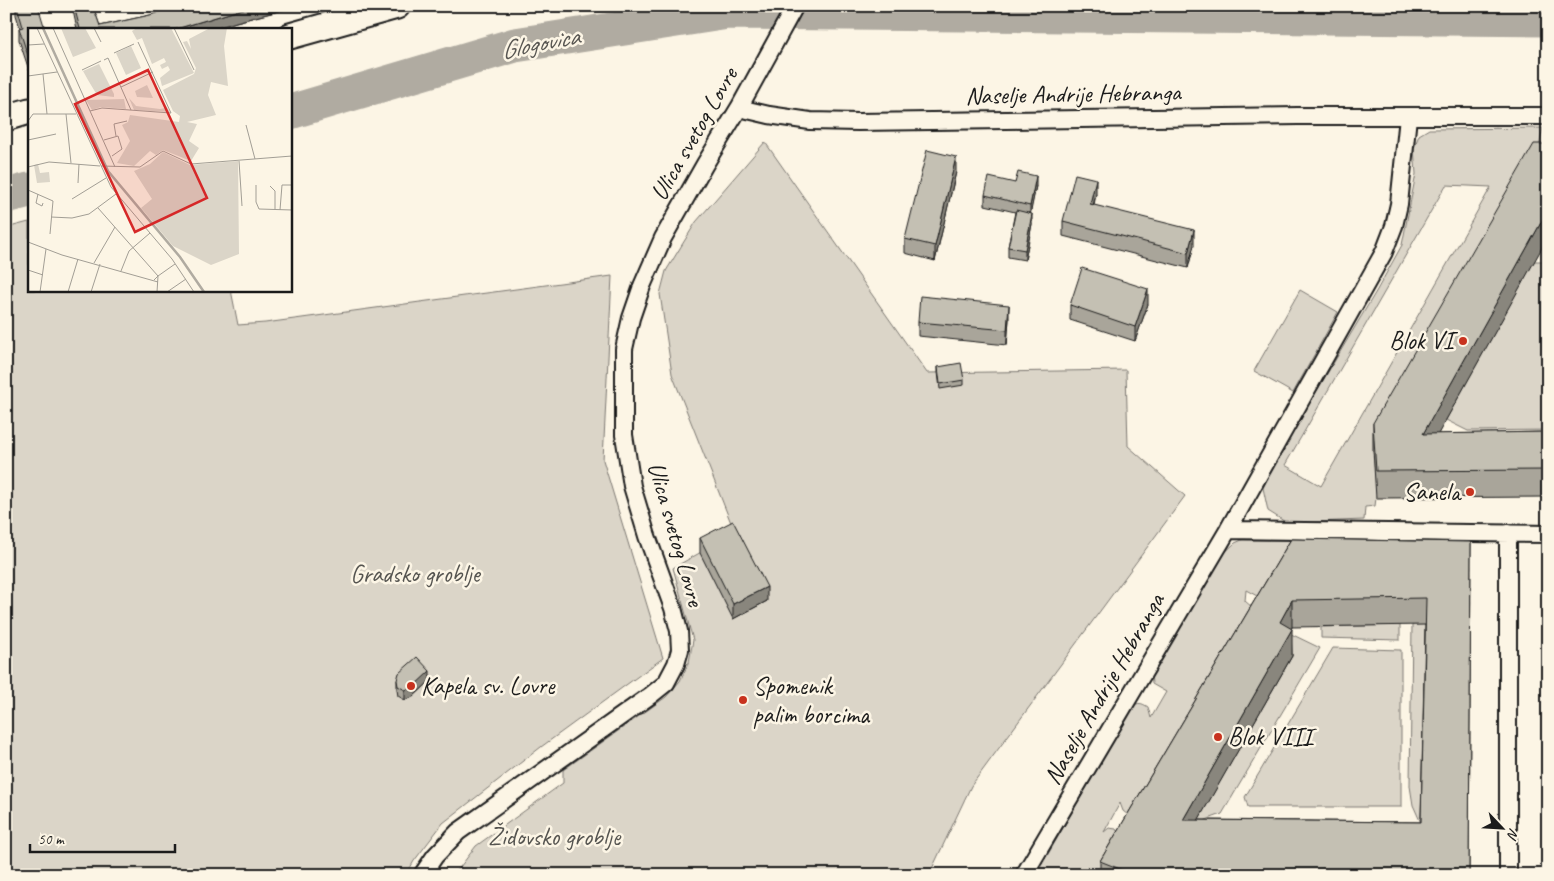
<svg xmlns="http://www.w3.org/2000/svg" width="1554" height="881" viewBox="0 0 1554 881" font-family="Caveat,sans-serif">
<rect width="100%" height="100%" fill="#fcf5e5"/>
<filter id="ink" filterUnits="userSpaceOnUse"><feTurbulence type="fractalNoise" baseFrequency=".02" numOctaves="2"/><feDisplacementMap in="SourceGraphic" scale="10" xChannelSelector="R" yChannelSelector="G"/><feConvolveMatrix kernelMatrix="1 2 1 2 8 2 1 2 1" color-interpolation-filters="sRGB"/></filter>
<g filter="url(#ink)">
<path fill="#dbd5c8" stroke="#7c7872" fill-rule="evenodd" d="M1543,128L1534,171L1376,498L1375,506L1365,507L1364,520L1287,523L1268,511L1263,488L1278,456L1377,290L1402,245L1416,174L1414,148L1419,135L1429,129ZM1446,185L1491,187L1321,486L1285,465Z
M765,142L927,373L1126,370L1128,446L1185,496L971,786L929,875H454L476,846L563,783V770L666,697L680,681L689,662L693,640L673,568L735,533L672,374L660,294L666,271L696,222Z
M29,222V290H231L238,325L265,323L612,276L603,460L663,658L541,747L443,823L414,861L406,875H6V228Z
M1534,261H1548V430L1468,431L1446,420Z
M1300,290L1338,312L1293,393L1254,371Z
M1242,540H1363L1364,567L1259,597L1246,590L1245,601L1253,608L1128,815L1123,811L1120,803L1104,832L1109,828L1116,829C1124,840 1106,864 1099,875H1036L1133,706C1138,702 1142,703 1148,707L1151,718L1166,692L1152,684L1151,672L1222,555L1235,543Z
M1426,624L1421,823L1413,805L1410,786L1412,625Z
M1400,625V640L1321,638V627Z
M1289,633L1320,648L1222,814L1195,824L1291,656Z
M1333,648L1401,650V807H1248L1245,797Z"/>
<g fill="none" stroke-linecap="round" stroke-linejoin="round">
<path stroke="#b0aba1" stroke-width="35" d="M290,112L515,45L728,12L1548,19
M6,196L29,190"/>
<g stroke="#1c1c1c" stroke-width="20">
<path id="street" d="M739,108L769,115L810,121L858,122L1298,116H1548
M1228,530L1548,534
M1508,533V875
M422,875L435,856L458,832L651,695L666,683L676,664L680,650L679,631L673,608L647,536L632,486L624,435V349L631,318L642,286L663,238L705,164L739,108L795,6
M1024,875L1228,530L1384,252L1394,226L1399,204L1408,117"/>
</g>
<g stroke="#1c1c1c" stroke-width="29">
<path id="primary" d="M290,36L397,6
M6,118L29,111"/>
</g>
<use href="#street" stroke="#fcf5e5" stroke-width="16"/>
<use href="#primary" stroke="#fcf5e5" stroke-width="25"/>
</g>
<path fill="#a9a59a" stroke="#1c1c1c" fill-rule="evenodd" d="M16,6H38L29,29V70L19,40V28H20L16,15Z
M72,6H93L100,26L150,15L178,6H298L236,22L214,29H77Z
M956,172L935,261L905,253V239Z
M1015,183L1036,186L1030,213L1032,224L1025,260L1008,257V247L1015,212L985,205V195Z
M1096,194L1094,205L1194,245L1188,268L1063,236V221Z
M1148,304L1135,341L1070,320V305Z
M1009,319L1007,345L918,336V322Z
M938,367L964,380V385L940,389L938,372Z
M1373,423L1438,434L1548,432V497L1376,498L1373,450Z
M700,538L767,601L733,619L700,553Z
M1291,539L1471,542L1469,875H1100V861ZM1425,625L1421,822L1198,820L1292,656L1291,629L1292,627Z
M397,680L430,681L413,697L405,700L398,696L397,690Z"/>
<path fill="#89867d" stroke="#1c1c1c" d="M253,6H298L236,22L214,29H176L236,11Z
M956,157V172L935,261V246Z
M1036,176V186L1030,216V206Z
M1096,179V194L1090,218V204Z
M1548,210V237L1423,461V434Z
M1032,214V224L1025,260V250Z
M1194,230V245L1188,268V253Z
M1148,289V304L1135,341V327Z
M1009,305V319L1007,345V330Z
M767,587V601L733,619V604Z
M1292,600V627L1280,649V622Z
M1292,629V656L1183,847V820Z
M430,671V681L413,697L405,700V690Z"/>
<path fill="#c4c0b3" stroke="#1c1c1c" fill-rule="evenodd" d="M17,6H38L45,29H29V59L19,28L23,27Z
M74,6H93L100,26L150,15L178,6H253L236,11L176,29H80Z
M1534,144H1548V210L1423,434L1548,432V470L1376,471L1373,423Z
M927,150L956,157L935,246L905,239Z
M1018,172L1036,176L1030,206L985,195L989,177L1015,183Z
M1075,174L1096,179L1090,204L1194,230L1188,253L1063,221Z
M1016,210L1032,214L1025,250L1008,247Z
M1082,268L1148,289L1135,327L1070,305Z
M920,296L1009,305L1007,330L918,322Z
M961,363L964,380L940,384L938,367Z
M733,521L767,587L733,604L700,538Z
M1291,539L1471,542L1469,874L1130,873L1100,861ZM1426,598L1421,822L1183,820L1292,629L1280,622L1292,600Z
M417,657L430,671L413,687L405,690L398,686L397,680L399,673Z"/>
</g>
<g fill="#c8321e" stroke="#fcf5e5" stroke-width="2">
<circle cx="1463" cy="341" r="5"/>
<circle cx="1470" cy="492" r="5"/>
<circle cx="411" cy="686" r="5"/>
<circle cx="743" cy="700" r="5"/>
<circle cx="1218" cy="737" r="5"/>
</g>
<g text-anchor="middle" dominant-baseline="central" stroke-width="5" stroke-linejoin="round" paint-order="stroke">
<g font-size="25" fill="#1c1c1c" stroke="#fcf5e5">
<text transform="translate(1073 94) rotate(-1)">Naselje Andrije Hebranga</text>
<text transform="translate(694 134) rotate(-60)">Ulica svetog Lovre</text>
<text transform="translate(676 534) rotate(74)">Ulica svetog Lovre</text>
<text transform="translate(1104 689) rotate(-60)">Naselje Andrije Hebranga</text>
</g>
<g font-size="25" fill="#1c1c1c" stroke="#fcf5e5" text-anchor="start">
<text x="1453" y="341" text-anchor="end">Blok VI</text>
<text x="1460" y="492" text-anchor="end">Sanela</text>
<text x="421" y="686">Kapela sv. Lovre</text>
<text x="753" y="686">Spomenik<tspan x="753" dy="29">palim borcima</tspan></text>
<text x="1228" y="737">Blok VIII</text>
</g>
<g font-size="25" fill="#555450" stroke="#fcf5e5">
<text x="415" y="574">Gradsko groblje</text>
<text x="554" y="837">Židovsko groblje</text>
</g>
<g font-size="26" font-style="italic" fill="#575551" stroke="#fcf5e5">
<text transform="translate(540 43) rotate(-11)">Glogovica</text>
</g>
</g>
<g transform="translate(28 28)">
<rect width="264" height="264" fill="#fcf5e5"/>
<path d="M33,0H57L68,20L45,29ZM109,0H143L166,45L134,58L132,50L142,42L140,38L134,41L132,37L138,34L136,30L124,36L114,10L109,12L104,3ZM182,0H199L196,18L200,58L183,54L180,67L188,87L159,94L169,96L161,113L171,120L163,133L135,122L128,127L122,123L106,138L89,135L102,113L94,97L100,94L102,87L151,94L152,88L145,83L135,62L166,46L168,40L155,14L159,13L163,21L161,11ZM103,18L113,40L98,47L88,25ZM71,36L86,66V69L69,67L60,52L55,43ZM119,57L125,70L109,69L107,63ZM101,70L108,78L132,81L138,80L137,76L142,84L106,82ZM96,71L98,81L73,79L64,82L58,72ZM135,124L162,137L210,133L211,226L183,237L145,218L113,180L124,171L106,143L122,136ZM10,136L12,145L21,144L22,154L9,155L6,137Z" fill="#dbd5c8"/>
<path fill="none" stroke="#b0aba1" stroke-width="2.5" d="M15,0L80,143L152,229L176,264"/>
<path fill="none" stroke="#a29e95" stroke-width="1" d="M9,0L83,159L144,231L166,264M25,0L87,139M66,0L73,14M146,0L166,42M0,17L16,16M86,25L106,16M76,32L80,30L103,82M54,42L73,33M15,46L19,86M0,48L29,44M93,59L125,44M62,83L74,80L143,85L110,14M38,86L43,135M0,93L5,86H48M218,97L227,131M88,108L86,96L99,93M0,112L28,106M76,112L90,108L94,121L84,128M211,133L214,178M73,138L112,139L135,123L163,136L264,128M0,139L21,134L72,138M50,155L51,136M228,157V174L231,181L264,182M242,158L247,163V182M0,162L25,173L22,206M10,166L8,175L14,178L15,175M44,171L78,150M70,180L130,248L126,252M252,182L254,157H264M23,189L44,190L61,186L88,166M0,214L34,227L130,254M66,235L87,199M0,242L15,247M93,243L101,223L122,205M12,264L18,221M40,264L50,231M63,264L72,236M129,264L130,248L147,236M139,264L158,251"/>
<path fill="#d62828" fill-opacity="0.15" stroke="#d62828" stroke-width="2.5" d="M120,42L179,170L107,204L47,76Z"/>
<rect width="264" height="264" fill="none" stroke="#1c1c1c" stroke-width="2.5"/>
</g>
<rect width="1554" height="881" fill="none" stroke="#fcf5e5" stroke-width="25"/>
<rect x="12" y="12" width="1529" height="856" fill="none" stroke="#1c1c1c" stroke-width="2" filter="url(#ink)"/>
<g transform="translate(1502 828) rotate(115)" stroke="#fcf5e5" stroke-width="4" paint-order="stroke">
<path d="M0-4L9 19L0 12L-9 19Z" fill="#1c1c1c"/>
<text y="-8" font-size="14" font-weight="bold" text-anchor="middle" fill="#1c1c1c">N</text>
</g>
<path d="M30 844v8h145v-8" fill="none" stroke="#1c1c1c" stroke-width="2.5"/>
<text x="38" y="844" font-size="15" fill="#1c1c1c" stroke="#fcf5e5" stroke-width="4" paint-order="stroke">50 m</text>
</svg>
